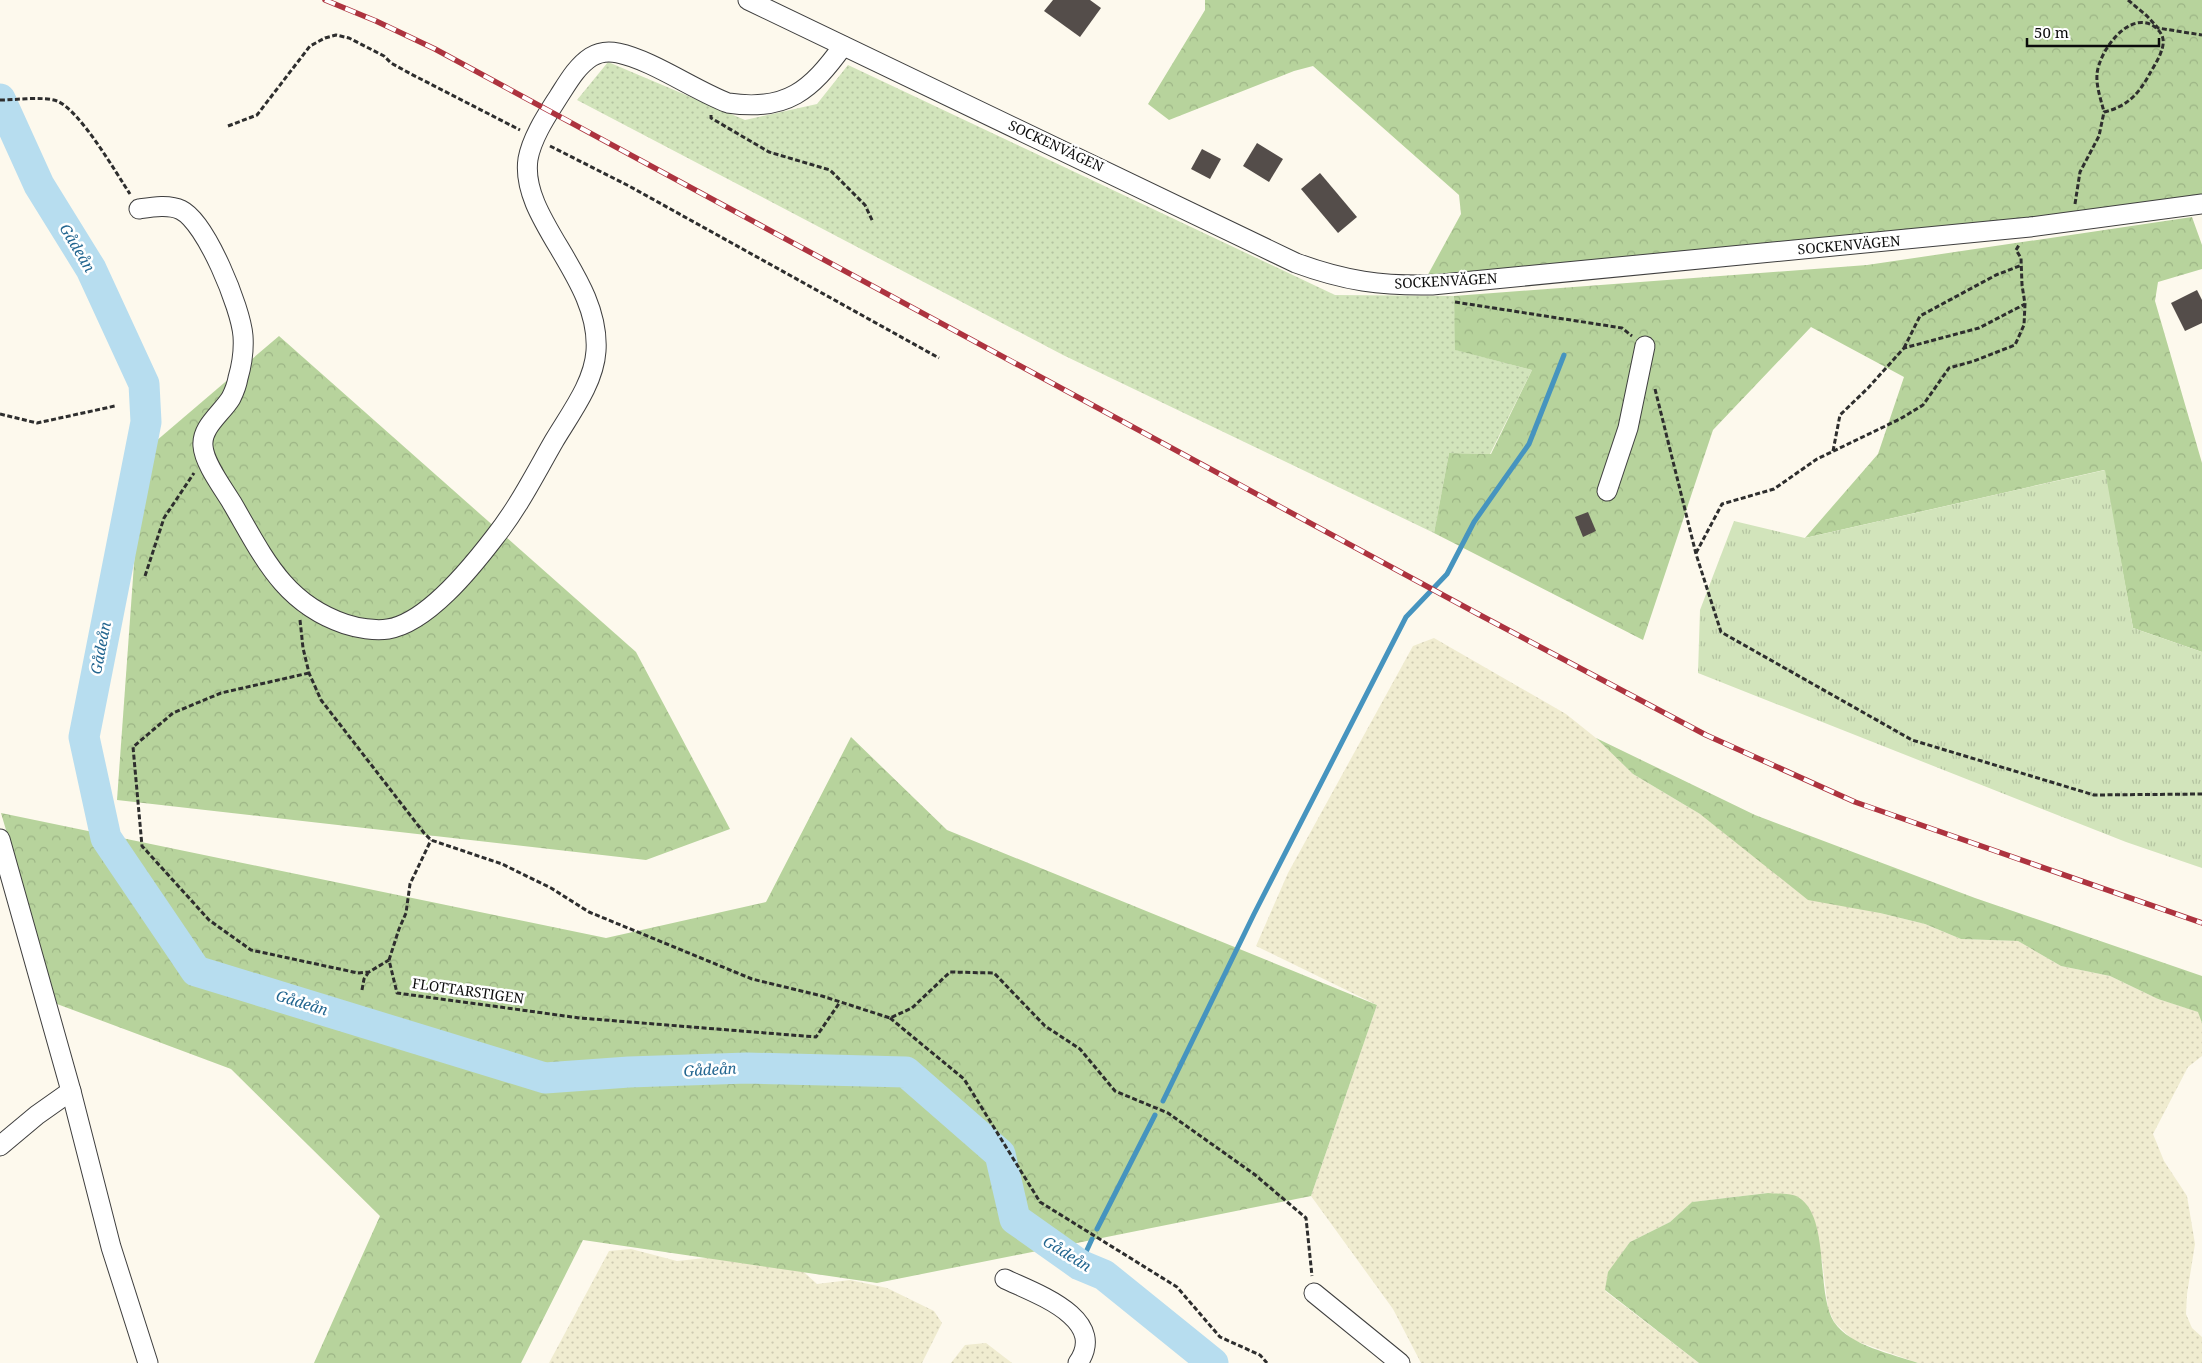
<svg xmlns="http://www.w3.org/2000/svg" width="2202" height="1363" viewBox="0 0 2202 1363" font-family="'Noto Serif',serif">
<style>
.farmland{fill:url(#farmland-dots)}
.grass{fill:url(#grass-dots)}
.forest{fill:url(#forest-crowns)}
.park{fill:url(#park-tufts)}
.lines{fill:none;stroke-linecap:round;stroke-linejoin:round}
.stream{stroke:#4694bf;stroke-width:5}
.river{stroke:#b7ddef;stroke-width:31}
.building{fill:#544d4a}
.minor-casing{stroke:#3f3f3f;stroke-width:21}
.path{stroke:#2e2e2e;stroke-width:3;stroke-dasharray:5 2.5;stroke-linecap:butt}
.minor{stroke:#fff;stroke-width:19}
.rail-casing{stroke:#ad333f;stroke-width:5.5}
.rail{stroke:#fff;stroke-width:4;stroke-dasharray:11;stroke-linecap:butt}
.labels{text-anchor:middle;stroke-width:5;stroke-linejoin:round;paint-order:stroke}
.street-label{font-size:14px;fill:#0c0c0c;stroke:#fff}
.water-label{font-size:15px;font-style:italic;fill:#236690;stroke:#fff}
</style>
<defs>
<pattern id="farmland-dots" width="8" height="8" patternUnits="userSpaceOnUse" patternTransform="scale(1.25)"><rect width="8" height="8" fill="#f0ecd0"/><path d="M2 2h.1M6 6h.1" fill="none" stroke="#cdc9b1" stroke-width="1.8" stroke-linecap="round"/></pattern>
<pattern id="grass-dots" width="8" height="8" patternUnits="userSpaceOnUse" patternTransform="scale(1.25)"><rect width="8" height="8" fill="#d2e4bb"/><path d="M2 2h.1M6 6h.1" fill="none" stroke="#b3c2a0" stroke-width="1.8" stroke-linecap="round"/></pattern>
<pattern id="forest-crowns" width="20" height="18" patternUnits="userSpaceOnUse" patternTransform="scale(1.25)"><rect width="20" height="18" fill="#b7d39c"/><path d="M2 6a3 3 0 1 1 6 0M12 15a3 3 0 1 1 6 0" fill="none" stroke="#9cb485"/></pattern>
<pattern id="park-tufts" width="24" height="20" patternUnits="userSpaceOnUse" patternTransform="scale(1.25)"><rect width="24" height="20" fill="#d2e4bb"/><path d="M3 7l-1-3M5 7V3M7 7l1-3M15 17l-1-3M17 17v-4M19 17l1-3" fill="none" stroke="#b3c2a0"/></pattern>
</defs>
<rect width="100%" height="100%" fill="#fdf9ed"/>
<g class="farmland">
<path d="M1434,638L1566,714L1596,738L1633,774L1700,814L1880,913L1925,924L1961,939L2018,941L2061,966L2110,976L2158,999L2199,1012L2202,1023V1056L2188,1067L2153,1134L2164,1161L2187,1196L2195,1244L2187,1294L2186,1314L2192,1328L2202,1337V1363H1918L1853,1340L1835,1323L1828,1309L1822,1259L1768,1193L1692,1202L1670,1222L1630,1242L1620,1256L1605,1291L1699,1363H1421L1393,1309L1311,1196L1377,1005L1256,946L1288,873L1413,646Z"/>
<path d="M631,1249L677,1261L753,1253L795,1264L817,1284L850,1280L887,1288L934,1311L942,1323L922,1363H549L609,1251Z"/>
<path d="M986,1343L1012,1363H951L965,1345Z"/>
</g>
<path class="grass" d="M608,62L745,120L817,104L848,65L1335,295L1454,296L1456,350L1532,370L1490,454L1449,453L1434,533L1063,355L577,100Z"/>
<g class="forest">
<path d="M1205,0H2202V198L2036,220L1450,273L1425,280L1461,214L1459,195L1313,66L1294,71L1169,120L1148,104L1205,10Z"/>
<path d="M2192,217L2202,245V269L2158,282L2155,301L2202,463V652L2133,628L2104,470L1805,538L1878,454L1904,377L1811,327L1713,430L1643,640L1434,533L1449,453L1491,454L1532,370L1455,350L1454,296L1867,265Z"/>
<path d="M279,336L636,652L730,829L646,860L117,800L142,453Z"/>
<path d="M851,737L947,830L1377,1005L1311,1196L877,1283L583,1240L521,1363H314L380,1216L231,1069L57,1004L1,813L606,938L766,902Z"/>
<path d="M1596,738L1755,815L1975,898L2202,976V1023L2198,1012L2158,999L2110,976L2061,966L2018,941L1961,939L1925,924L1880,913L1808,900L1700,814L1633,774Z"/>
<path d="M1768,1193C1776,1194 1791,1193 1798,1197C1831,1217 1815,1292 1834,1322C1850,1346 1893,1354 1918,1363H1699L1605,1290L1608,1272L1630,1242L1670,1222L1692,1202Z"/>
</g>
<path class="park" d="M2105,470L2133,628L2202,652V868L2126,842L1698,673L1700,610L1734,521L1805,538Z"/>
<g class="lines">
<g class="stream">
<path d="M1163,1101L1254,914L1406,617L1447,574L1474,522L1529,444L1564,355"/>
<path d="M1097,1229L1155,1115"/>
<path d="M1080,1265L1092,1239"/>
</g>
<path class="river" d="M0,99L39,185L91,269L144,384L146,422L84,737L106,838L196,971L545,1078L629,1072L747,1068L906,1072L1000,1154L1015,1219L1080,1265L1104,1275L1213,1363"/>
</g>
<g class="building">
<path d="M1053,0H1090L1101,8L1080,37L1044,11Z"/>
<path d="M1257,143L1283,159L1269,182L1243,166Z"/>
<path d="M1202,149L1221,159L1210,179L1191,169Z"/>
<path d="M1320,173L1357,217L1338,233L1301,189Z"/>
<path d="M2197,290L2202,300V323L2185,331L2171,303Z"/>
<path d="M1588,512L1596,531L1583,537L1575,517Z"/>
</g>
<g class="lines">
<defs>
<g id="minor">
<path d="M748,0L1296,263C1345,281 1381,286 1432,285L2030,227L2202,204"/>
<path d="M139,209C152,207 169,204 181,210C206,222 241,308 243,336C244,350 242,364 238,378C237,384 234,392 231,398C222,413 201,427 203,446C204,463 223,488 232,503C263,556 283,603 345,624C357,628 375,631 388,629C427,623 471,568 494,538C518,508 535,474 554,441C570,414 594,383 596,351C601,278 519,219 528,159C532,137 547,115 559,96C568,82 577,66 591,57C599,52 609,51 618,53C652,60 694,90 728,103C787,112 811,90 843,46"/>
<path d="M1607,491L1628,428L1645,346"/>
<path d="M0,839L71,1091L111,1247L148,1363"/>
<path d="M0,1146L37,1115L71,1091"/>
<path d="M1005,1279C1034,1293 1109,1318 1078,1363"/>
<path d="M1314,1293L1400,1363"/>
</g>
</defs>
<use href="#minor" class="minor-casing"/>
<g class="path">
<path d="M2128,0L2147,16L2158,28L2202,35"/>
<path d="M0,100C16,100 43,96 57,101C80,110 116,173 130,194"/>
<path d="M711,115V118L769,152L830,170L865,205L873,222"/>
<path d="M228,126L257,115L310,46L325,38L336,35L349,38L384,56L391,63L411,74L520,130"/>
<path d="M550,146L629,186L939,358"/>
<path d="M2075,204L2080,172L2099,136L2104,112C2126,107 2138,95 2149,75C2154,66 2165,50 2163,39C2162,33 2157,28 2152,25C2127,12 2099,52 2097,74C2096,86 2101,100 2104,112"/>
<path d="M1455,302L1622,328L1632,336"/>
<path d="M1904,348L1920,316L1996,275L2022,265"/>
<path d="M1655,389L1696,554L1721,632L1912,740L2094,795L2202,794"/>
<path d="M0,414L37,423L115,406"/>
<path d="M1833,451L1840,415L1868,388L1904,348L1979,328L2025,304"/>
<path d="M1696,553L1722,504L1774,489L1817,459L1900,419L1923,405L1949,368L1974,361L2015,345L2024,325L2025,304L2022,285L2021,258L2016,250L2019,245"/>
<path d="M145,576L164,518L194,473"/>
<path d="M300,620L303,648L309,673L321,700L424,833L431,840L502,864L551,888L589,912L752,979L822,996L890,1018L912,1008L950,972L994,973L1045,1026L1080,1049L1115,1091L1168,1113L1254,1174L1306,1218L1312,1276"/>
<path d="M309,673L221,693L173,713L133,747L142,846L209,920L251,950L358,973L369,972L389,960L397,993L580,1018L816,1037L840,1002"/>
<path d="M389,960L399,929L406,913L410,884L431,840"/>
<path d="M362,990L364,979L368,973"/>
<path d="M890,1018L964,1079L1040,1202L1177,1287L1220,1337L1260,1355L1267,1363"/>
</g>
<use href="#minor" class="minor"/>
<defs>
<path id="rail" d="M325,0L376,21L435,49L1478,614L1706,735L1855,802L2202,923"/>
</defs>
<use href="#rail" class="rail-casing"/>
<use href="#rail" class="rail"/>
</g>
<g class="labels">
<g class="street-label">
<text transform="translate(1056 146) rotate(25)" y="5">SOCKENVÄGEN</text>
<text transform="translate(1849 245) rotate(-5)" y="5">SOCKENVÄGEN</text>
<text transform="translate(1446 281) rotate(-3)" y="5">SOCKENVÄGEN</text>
<text transform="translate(468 991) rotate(8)" y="5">FLOTTARSTIGEN</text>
</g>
<g class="water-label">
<text transform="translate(77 248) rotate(59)" y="5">Gådeån</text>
<text transform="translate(101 648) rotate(-79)" y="5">Gådeån</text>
<text transform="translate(302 1003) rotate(17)" y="5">Gådeån</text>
<text transform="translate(710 1070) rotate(-3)" y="5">Gådeån</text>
<text transform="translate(1067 1254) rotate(32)" y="5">Gådeån</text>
</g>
</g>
<path d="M2027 38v8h132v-8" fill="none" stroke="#0c0c0c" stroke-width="2.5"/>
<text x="2034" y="38" font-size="15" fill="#0c0c0c" stroke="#ffffff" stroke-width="4" paint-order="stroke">50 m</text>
</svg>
